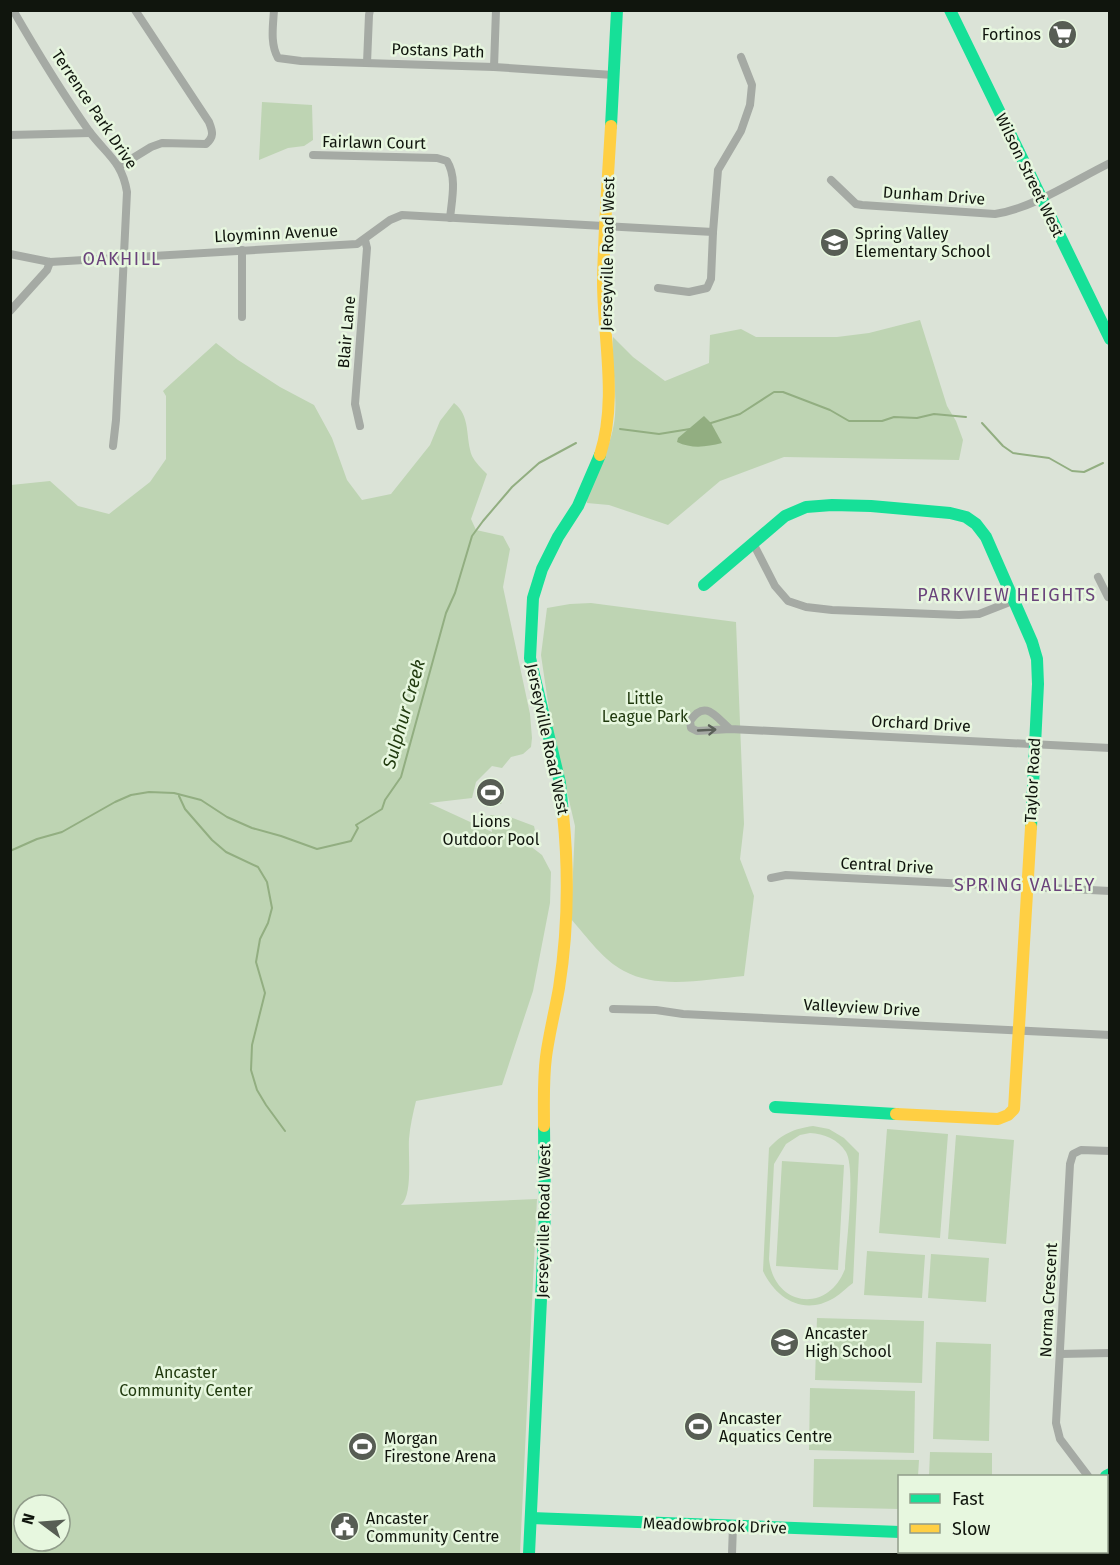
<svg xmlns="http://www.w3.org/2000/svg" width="1120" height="1565" viewBox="0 0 1120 1565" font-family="'Fira Sans',sans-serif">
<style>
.green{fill:#bed4b3;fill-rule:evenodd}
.water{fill:#92ae81}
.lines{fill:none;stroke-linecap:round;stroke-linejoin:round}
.stream{stroke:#92ae81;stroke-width:2}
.street{stroke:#a5aaa4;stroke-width:8}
.fast{stroke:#16e098;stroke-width:12}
.slow{stroke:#ffcf43;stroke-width:12}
.oneway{stroke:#5a6058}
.labels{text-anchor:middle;stroke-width:5;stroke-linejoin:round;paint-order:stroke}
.poi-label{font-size:16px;fill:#10150d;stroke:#e7f7df;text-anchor:start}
.street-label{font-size:16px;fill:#10150d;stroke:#e7f7df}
.park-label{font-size:16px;fill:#1e380c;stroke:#e7f7df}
.neighbourhood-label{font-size:18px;letter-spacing:1.5px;fill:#6a437b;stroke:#e7f7df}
.water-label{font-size:18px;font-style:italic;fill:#213b0f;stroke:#e7f7df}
</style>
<rect width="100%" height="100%" fill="#dbe3d7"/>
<g class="green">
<path d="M262,102L312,105L313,140L304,146L288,148L259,160Z"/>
<path d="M920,320L947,406L956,421L963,440L959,460L784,457L720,481L668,525L609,505L587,503L586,498C597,473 613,443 615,415C617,389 611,363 613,337L633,357L665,381L709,363L710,335L741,329L756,337H837L869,333Z"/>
<path d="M216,343L238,360L280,387L314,405L332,438L347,480L362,500L391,494L430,445L440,421L454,403C471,416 465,437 472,456C475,462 482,469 487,474L471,519L476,530L503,536L510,549L503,587L530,714L532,738L531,747L523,754L511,757L502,768L492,766L476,782L472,798L429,803L492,832L490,815L510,817L534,826L537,840L531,845L520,842L529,845L542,855L551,872L550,903L533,991L502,1085L416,1101C413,1113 410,1126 409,1139C408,1155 413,1195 401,1205L537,1199L520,1554H11V485L50,481L78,506L109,514L150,482L166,459V396L163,391ZM24,1505H60V1541H24Z"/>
<path d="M591,603L736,622L744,824L740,859L754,896L744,976C708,979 658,990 624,971C603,960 587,937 571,919L575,826L551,723L541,655L547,608L570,604Z"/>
<path d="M813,1126L829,1129L844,1138L859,1153L853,1283C847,1287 841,1294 834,1298C804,1316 776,1299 763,1271L769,1148C782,1134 793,1129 813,1126ZM810,1133C824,1134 838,1139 846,1152C856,1169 846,1246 845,1269C828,1314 774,1307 769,1259L774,1164L786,1144L800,1135Z"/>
<path d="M887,1129L948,1134L940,1238L879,1233Z"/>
<path d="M956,1135L1014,1140L1006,1244L948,1239Z"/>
<path d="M782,1161L844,1165L838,1270L776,1266Z"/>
<path d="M867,1251L925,1255L922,1298L864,1295Z"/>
<path d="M931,1254L989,1258L986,1302L928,1298Z"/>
<path d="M817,1318L924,1321L922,1383L815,1380Z"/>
<path d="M936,1342L991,1344L989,1441L933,1439Z"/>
<path d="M810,1388L915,1391L914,1453L809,1450Z"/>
<path d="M930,1452L992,1453V1476H929Z"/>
<path d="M814,1459L919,1460L918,1476H900L899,1509L813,1507Z"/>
</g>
<g class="water">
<path d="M704,416L711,423L722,443C706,447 692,449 677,442L678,438Z"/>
<path d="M480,783L505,789L501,804L476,797Z"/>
<path d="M687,1417L711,1419L709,1436L686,1435Z"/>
</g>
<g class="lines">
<g class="stream">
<path d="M711,423L740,414L774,392H783L830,410L849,421H882L894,417L917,418L934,414L966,417"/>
<path d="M982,423L1003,446L1013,453L1049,458L1072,471L1084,472L1103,463"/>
<path d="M620,429L659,434L690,429"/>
<path d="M179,796L185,809L212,840L226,852L258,867L267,882L272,908L268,923L260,939L256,962L265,993L252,1045L251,1070L257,1090L266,1105L285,1131"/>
<path d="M10,851L37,839L62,832L115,802L131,795L149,792L174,793L201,800L227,817L252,828L281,836L317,849L351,841L358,828L356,825L382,809L385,800L401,777L446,613L455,593L472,536L483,521L512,487L539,463L576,443"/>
</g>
<g class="street">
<path d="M13,10C36,50 63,94 89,131C106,154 122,161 127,192L116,420L113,446"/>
<path d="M274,10C273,26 270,44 278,58L301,61L494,67L613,75"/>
<path d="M367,63L369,15L370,10"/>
<path d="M494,67L496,10"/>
<path d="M10,135L90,133"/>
<path d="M313,155L437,158L447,161C457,177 452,199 450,218"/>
<path d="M120,166L151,147L162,143L206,144C214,137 213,132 209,122L135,10"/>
<path d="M831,180L856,204L862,205L995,214C1034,208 1075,180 1110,163"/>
<path d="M10,254L50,262L357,244L390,220L402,215L713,232"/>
<path d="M658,288L689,292L707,288L711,279L713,232L718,170L741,131L750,105L752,85L741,57"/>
<path d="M10,311L47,270L50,262"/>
<path d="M242,317V250"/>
<path d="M360,426L355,404L367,248L365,240"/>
<path d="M753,543L775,586L788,601L806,607L832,610L959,615L979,614L1015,600"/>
<path d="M1098,577L1108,597"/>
<path d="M730,729C715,716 705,699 690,721L691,728L697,731L730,729L1110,748"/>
<path d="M771,878L786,875L1110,891"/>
<path d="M613,1009L656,1010L683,1014L1110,1035"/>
<path d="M1060,1354L1110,1353"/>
<path d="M1088,1476L1060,1439L1056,1423L1070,1164L1073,1154L1081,1150L1110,1151"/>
<path d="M732,1554L733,1525"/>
<path d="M966,1554L967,1552"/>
</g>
<g class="fast">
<path d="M950,10L1110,339"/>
<path d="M611,126L617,10"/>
<path d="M704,585L785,516L806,507L832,505L871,506L950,513L966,517L976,524L986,537L1032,642L1037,659L1038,684L1031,827"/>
<path d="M563,814L560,783L530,658L533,598L542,569L558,537L578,506L600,455"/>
<path d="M775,1107L896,1114"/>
<path d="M1106,1476L1110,1474"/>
<path d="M531,1518L900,1532"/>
<path d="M529,1554L545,1214L544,1126"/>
</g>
<g class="slow">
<path d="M600,455C618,400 603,338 603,281C604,230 608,177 611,126"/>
<path d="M896,1114L998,1119L1008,1115L1014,1109L1031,827"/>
<path d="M544,1126C544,1102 543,1080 546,1057C549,1034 555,1011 559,988C568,931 569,872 563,814"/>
</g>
</g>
<defs><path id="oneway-shaft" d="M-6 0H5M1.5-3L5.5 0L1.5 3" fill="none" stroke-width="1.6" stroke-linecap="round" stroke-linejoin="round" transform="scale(1.5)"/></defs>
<use class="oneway" href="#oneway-shaft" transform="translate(707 730) rotate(-3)"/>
<defs>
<symbol id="supermarket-disc" viewBox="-11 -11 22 22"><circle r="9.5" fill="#575d54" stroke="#e7f7df"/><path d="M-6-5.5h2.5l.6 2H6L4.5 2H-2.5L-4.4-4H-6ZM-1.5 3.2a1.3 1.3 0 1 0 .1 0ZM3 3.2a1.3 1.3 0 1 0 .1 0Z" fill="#fff"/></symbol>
<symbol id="school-disc" viewBox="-11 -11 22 22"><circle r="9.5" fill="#575d54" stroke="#e7f7df"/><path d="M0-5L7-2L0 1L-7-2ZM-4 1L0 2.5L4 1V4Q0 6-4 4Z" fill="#fff"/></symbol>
<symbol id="stadium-disc" viewBox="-11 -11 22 22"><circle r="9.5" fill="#575d54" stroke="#e7f7df"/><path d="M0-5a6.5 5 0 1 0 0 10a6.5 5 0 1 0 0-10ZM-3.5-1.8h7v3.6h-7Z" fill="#fff"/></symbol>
<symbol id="civic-disc" viewBox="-11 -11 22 22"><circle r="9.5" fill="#575d54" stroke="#e7f7df"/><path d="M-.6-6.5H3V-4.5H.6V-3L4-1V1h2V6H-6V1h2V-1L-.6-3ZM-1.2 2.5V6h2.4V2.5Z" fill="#fff"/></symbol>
</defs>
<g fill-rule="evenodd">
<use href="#supermarket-disc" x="1046" y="18" width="33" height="33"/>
<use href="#school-disc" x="818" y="226" width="33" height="33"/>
<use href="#stadium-disc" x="474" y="776" width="33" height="33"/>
<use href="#school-disc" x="768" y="1326" width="33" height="33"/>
<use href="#stadium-disc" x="682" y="1410" width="33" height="33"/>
<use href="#stadium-disc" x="346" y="1430" width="33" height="33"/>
<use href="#civic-disc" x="328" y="1510" width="33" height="33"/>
</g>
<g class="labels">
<g class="poi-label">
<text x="1041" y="40" text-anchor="end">Fortinos</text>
<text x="855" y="239">Spring Valley<tspan x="855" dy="18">Elementary School</tspan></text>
<text x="491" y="827" text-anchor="middle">Lions<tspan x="491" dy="18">Outdoor Pool</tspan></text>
<text x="805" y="1339">Ancaster<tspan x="805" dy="18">High School</tspan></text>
<text x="719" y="1424">Ancaster<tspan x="719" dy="18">Aquatics Centre</tspan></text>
<text x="384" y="1444">Morgan<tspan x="384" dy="18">Firestone Arena</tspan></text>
<text x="366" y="1524">Ancaster<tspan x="366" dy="18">Community Centre</tspan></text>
</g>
<g class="street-label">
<text transform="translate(438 50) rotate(2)" y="6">Postans Path</text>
<text transform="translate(95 109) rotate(56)" y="6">Terrence Park Drive</text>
<text transform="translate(374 142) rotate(1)" y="6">Fairlawn Court</text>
<text transform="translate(1030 175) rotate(64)" y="6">Wilson Street West</text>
<text transform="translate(934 195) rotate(4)" y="6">Dunham Drive</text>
<text transform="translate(276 233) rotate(-3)" y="6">Lloyminn Avenue</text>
<text transform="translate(607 254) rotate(-89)" y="6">Jerseyville Road West</text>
<text transform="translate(346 332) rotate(-85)" y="6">Blair Lane</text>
<text transform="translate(921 723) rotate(3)" y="6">Orchard Drive</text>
<text transform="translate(548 739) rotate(78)" y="6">Jerseyville Road West</text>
<text transform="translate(1032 780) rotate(-87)" y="6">Taylor Road</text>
<text transform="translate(887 865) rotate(3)" y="6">Central Drive</text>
<text transform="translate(862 1007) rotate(3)" y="6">Valleyview Drive</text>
<text transform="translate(543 1221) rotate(-89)" y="6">Jerseyville Road West</text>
<text transform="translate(1048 1300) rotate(-87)" y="6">Norma Crescent</text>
<text transform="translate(715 1525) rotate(2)" y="6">Meadowbrook Drive</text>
</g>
<g class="park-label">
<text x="645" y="704">Little<tspan x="645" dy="18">League Park</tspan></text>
<text x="186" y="1378">Ancaster<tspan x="186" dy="18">Community Center</tspan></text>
</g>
<g class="neighbourhood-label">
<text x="122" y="265">OAKHILL</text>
<text x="1007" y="601">PARKVIEW HEIGHTS</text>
<text x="1025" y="891">SPRING VALLEY</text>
</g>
<g class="water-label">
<text transform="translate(404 714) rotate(-74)" y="6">Sulphur Creek</text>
</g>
</g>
<rect width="1120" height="1565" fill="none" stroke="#10150d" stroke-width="24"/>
<rect x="898" y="1475" width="210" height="78" fill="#e7f7df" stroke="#919d8b" stroke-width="1.5"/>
<rect x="910" y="1494" width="30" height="9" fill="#16e098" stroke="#919d8b" stroke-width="1.5"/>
<text x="952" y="1505" font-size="18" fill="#10150d">Fast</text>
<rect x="910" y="1524" width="30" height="9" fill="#ffcf43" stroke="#919d8b" stroke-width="1.5"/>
<text x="952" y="1535" font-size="18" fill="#10150d">Slow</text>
<g transform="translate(42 1523) rotate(286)"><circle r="28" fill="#e7f7df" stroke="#919d8b" stroke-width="1.5"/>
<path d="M0-4.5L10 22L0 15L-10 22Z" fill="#575d54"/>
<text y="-9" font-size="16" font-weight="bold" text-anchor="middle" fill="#10150d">N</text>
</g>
</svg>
